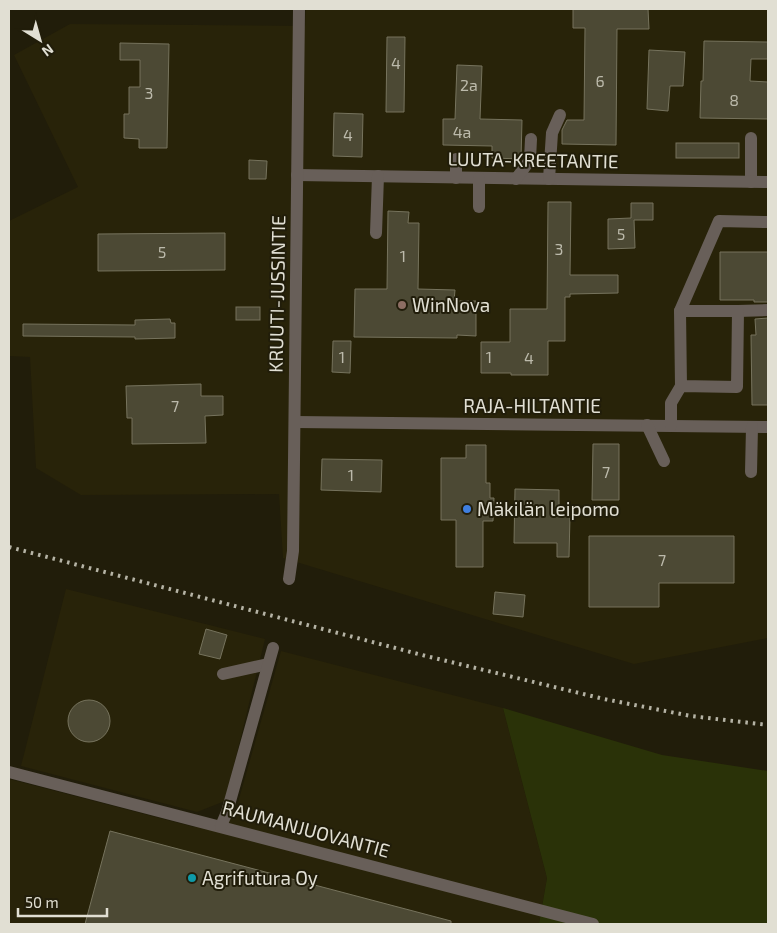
<svg xmlns="http://www.w3.org/2000/svg" width="777" height="933" viewBox="0 0 777 933" font-family="'Exo 2',sans-serif">
<style>
.built{fill:#282309}
.green{fill:#2a3208}
.building{fill:#4c4934;stroke:#76735d}
.lines{fill:none;stroke-linecap:round;stroke-linejoin:round}
.minor{stroke:#685f59;stroke-width:12}
.rail{stroke:#b5b3a5;stroke-width:4;stroke-dasharray:2.5 5;stroke-linecap:butt}
.education-dot{fill:#8d6e63;stroke:#211d0a;stroke-width:2}
.shop-dot{fill:#3f7fe0;stroke:#211d0a;stroke-width:2}
.culture-dot{fill:#0f9aa8;stroke:#211d0a;stroke-width:2}
.labels{text-anchor:middle;stroke-width:4;stroke-linejoin:round;paint-order:stroke}
.number-label{font-size:16px;fill:#bcbaab}
.street-label{font-size:19px;fill:#e1dfd3;stroke:#211d0a}
.poi-label{font-size:19px;fill:#e1dfd3;stroke:#211d0a;text-anchor:start}
</style>
<rect width="100%" height="100%" fill="#211d0a"/>
<g class="built">
<path d="M306,9H768V638L634,664L283,558L279,494L81,495L36,468L30,357L9,356V221L78,187L14,55L70,24L305,26Z"/>
<path d="M66,589L265,639L225,801L197,812L21,766Z"/>
<path d="M281,651L503,708L547,878L539,924H9V779L194,827L235,813Z"/>
</g>
<path class="green" d="M503,708L662,755L768,771V924H539L547,878Z"/>
<g class="building">
<path d="M573,9H648L649,29H617L616,145L562,144V130L567,120H584L585,28H573Z"/>
<path d="M387,37H405L404,112H386Z"/>
<path d="M704,41L768,42V59H751L750,81L768,82V119L700,118L701,81H703Z"/>
<path d="M120,43L169,44L167,148H139V139L124,138V114H129V87H140V60H120Z"/>
<path d="M649,50L685,52L683,86H670L668,111L647,109Z"/>
<path d="M457,65L482,66L480,119L522,120L521,159L492,158V146L443,145V119H455Z"/>
<path d="M334,113L363,114L362,157L333,156Z"/>
<rect x="676" y="143" width="63" height="15"/>
<path d="M249,160L267,161L266,179H249Z"/>
<path d="M548,202H571L570,275H618V293L570,294V297H565V341H548V375H511V373H481V342H510V309H547Z"/>
<path d="M631,203H653V220H634L635,248L608,249V219L631,218Z"/>
<path d="M388,211L409,212L408,223H419L418,289L455,290L454,301H476V336L457,335V338L354,337L355,289H387Z"/>
<path d="M225,233V270L98,271V234Z"/>
<path d="M720,252H768V302H754V300H720Z"/>
<rect x="236" y="307" width="24" height="13"/>
<path d="M768,318V405H752L751,335H756L755,319Z"/>
<path d="M170,319L171,323H175V338L135,339V337L23,336V324L135,325V320Z"/>
<path d="M333,341H351L350,373L332,372Z"/>
<path d="M201,384V396H223V415L205,416L206,443L132,444V418H127L126,386Z"/>
<path d="M593,444H619V500H592Z"/>
<path d="M466,445H486V483H490V498H494L493,521H483V567H456V520H441V458H466Z"/>
<path d="M322,459L382,460L381,492L321,490Z"/>
<path d="M515,489L559,490V516H570L569,557H557V543H514Z"/>
<path d="M589,536H734V583H659V607H589Z"/>
<path d="M495,592L525,595L523,617L493,614Z"/>
<path d="M206,629L227,635L220,659L199,654Z"/>
<circle cx="89" cy="721" r="21"/>
<path d="M110,831L451,921V924H85Z"/>
</g>
<g class="lines">
<g class="minor">
<path d="M751,138V182"/>
<path d="M297,175L768,182"/>
<path d="M456,178V159"/>
<path d="M479,178V207"/>
<path d="M516,179L530,160L531,139"/>
<path d="M549,179L552,133L560,115"/>
<path d="M376,233L378,176"/>
<path d="M680,311L719,221L768,222"/>
<path d="M738,311L768,310"/>
<path d="M295,422L768,427"/>
<path d="M647,425L664,461"/>
<path d="M671,426V403L681,386L737,387L738,311H680L681,386"/>
<path d="M751,472L752,427"/>
<path d="M289,579L293,551L299,9"/>
<path d="M223,674L268,664"/>
<path d="M9,772L593,924"/>
<path d="M221,826L227,812L273,648"/>
</g>
<path class="rail" d="M9,547L426,656L604,699L691,716L768,725"/>
</g>
<circle class="education-dot" cx="402" cy="305" r="5"/>
<circle class="shop-dot" cx="467" cy="509" r="5"/>
<circle class="culture-dot" cx="192" cy="878" r="5"/>
<g class="labels">
<g class="number-label">
<text x="396" y="69">4</text>
<text x="600" y="87">6</text>
<text x="469" y="91">2a</text>
<text x="149" y="99">3</text>
<text x="734" y="106">8</text>
<text x="462" y="138">4a</text>
<text x="348" y="141">4</text>
<text x="621" y="240">5</text>
<text x="559" y="255">3</text>
<text x="162" y="258">5</text>
<text x="403" y="262">1</text>
<text x="342" y="363">1</text>
<text x="489" y="363">1</text>
<text x="529" y="364">4</text>
<text x="175" y="412">7</text>
<text x="606" y="478">7</text>
<text x="351" y="481">1</text>
<text x="662" y="566">7</text>
</g>
<g class="street-label">
<text transform="translate(533 160) rotate(1)" y="7">LUUTA-KREETANTIE</text>
<text transform="translate(277 294) rotate(-89)" y="7">KRUUTI-JUSSINTIE</text>
<text x="532" y="413">RAJA-HILTANTIE</text>
<text transform="translate(306 829) rotate(15)" y="7">RAUMANJUOVANTIE</text>
</g>
<g class="poi-label">
<text x="412" y="312">WinNova</text>
<text x="477" y="516">Mäkilän leipomo</text>
<text x="202" y="885">Agrifutura Oy</text>
</g>
</g>
<rect width="777" height="933" fill="none" stroke="#e1dfd3" stroke-width="20"/>
<g transform="translate(40 40) rotate(143)" stroke="#211d0a" stroke-width="4" paint-order="stroke">
<path d="M0-4L9 19L0 12L-9 19Z" fill="#e1dfd3"/>
<text y="-8" font-size="14" font-weight="bold" text-anchor="middle" fill="#e1dfd3">N</text>
</g>
<path d="M18 908v8h89v-8" fill="none" stroke="#e1dfd3" stroke-width="2.5"/>
<text x="25" y="908" font-size="15" fill="#e1dfd3" stroke="#211d0a" stroke-width="4" paint-order="stroke">50 m</text>
</svg>
